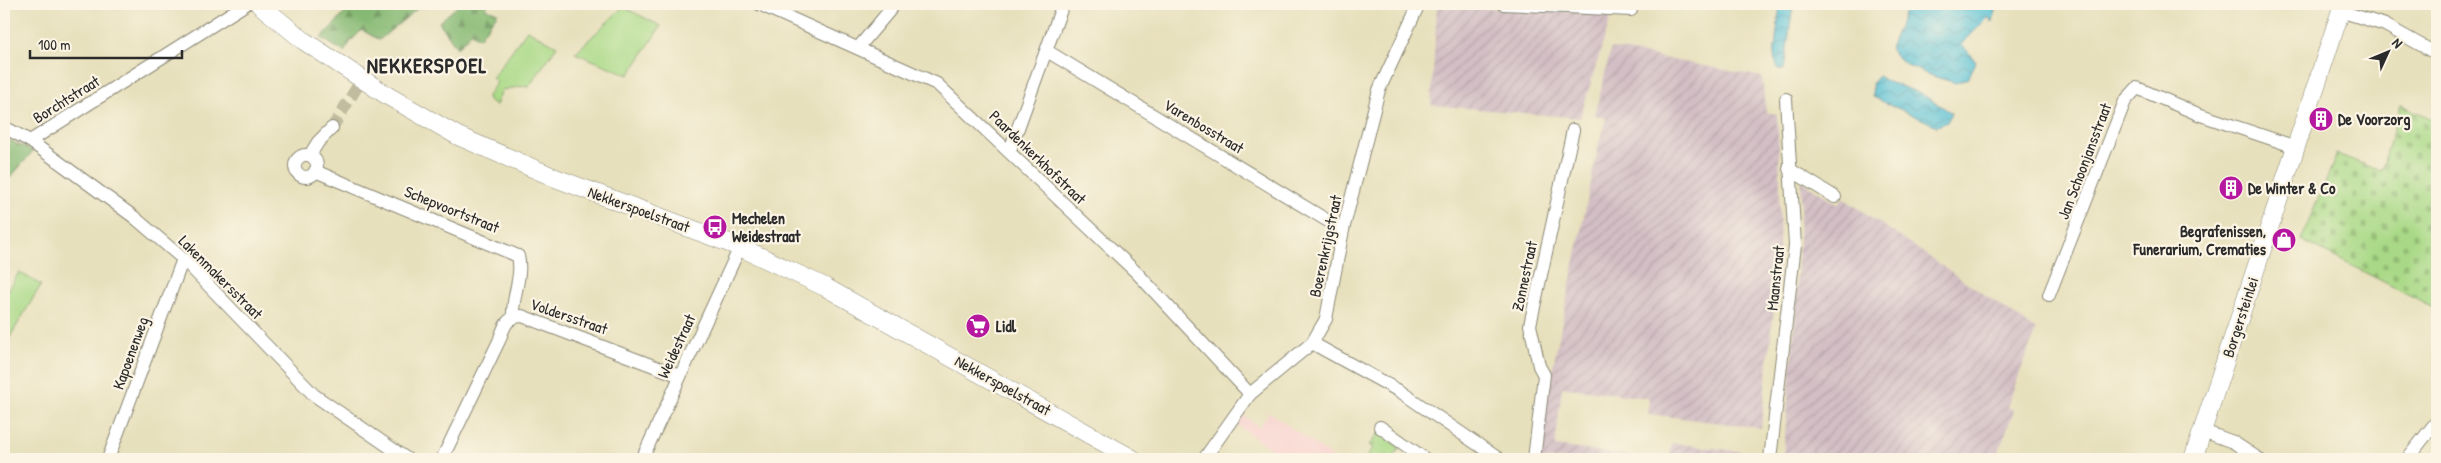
<svg xmlns="http://www.w3.org/2000/svg" width="2441" height="463" viewBox="0 0 2441 463" font-family="'Patrick Hand',sans-serif">
<style>
.built{fill:#f7d0ce}
.industrial{fill:url(#industrial-furrows)}
.grass{fill:url(#grass-tufts);stroke:#6a8258}
.forest{fill:url(#forest-firs);stroke:#58724f}
.cemetery{fill:url(#cemetery-stones);stroke:#6a8258}
.green{fill:#a9d986;stroke:#6a8258}
.water{fill:url(#water-waves);stroke:#427680}
.lines{fill:none;stroke-linecap:round;stroke-linejoin:round}
.street-tunnel{stroke:#c1bc9f;stroke-width:12;stroke-dasharray:12 6;stroke-linecap:butt}
.street-casing{stroke:#898674;stroke-width:14}
.secondary-casing{stroke:#898674;stroke-width:19}
.street{stroke:#fff;stroke-width:12}
.secondary{stroke:#fff;stroke-width:18}
.labels{text-anchor:middle;stroke-width:4.5;stroke-linejoin:round;paint-order:stroke}
.street-label{font-size:16px;fill:#2b2b2b;stroke:#fcf5e5}
.poi-label{font-size:16px;font-weight:bold;fill:#2b2b2b;stroke:#fcf5e5;text-anchor:start}
.district-label{font-size:21px;font-weight:bold;letter-spacing:1px;fill:#2b2b2b;stroke:#fcf5e5}
</style>
<defs>
<pattern id="industrial-furrows" width="10" height="10" patternUnits="userSpaceOnUse" patternTransform="scale(1.25)"><rect width="10" height="10" fill="#d2bec4"/><path d="M-1 1l2-2M0 10L10 0M9 11l2-2" fill="none" stroke="#b4a3a9"/></pattern>
<pattern id="grass-tufts" width="24" height="20" patternUnits="userSpaceOnUse" patternTransform="scale(1.25)"><rect width="24" height="20" fill="#a9d986"/><path d="M3 7l-1-3M5 7V3M7 7l1-3M15 17l-1-3M17 17v-4M19 17l1-3" fill="none" stroke="#92ba74"/></pattern>
<pattern id="forest-firs" width="22" height="20" patternUnits="userSpaceOnUse" patternTransform="scale(1.25)"><rect width="22" height="20" fill="#86b973"/><path d="M5 1l3.5 6h-7zM16 11l3.5 6h-7z" fill="#6e975f"/></pattern>
<pattern id="cemetery-stones" width="16" height="16" patternUnits="userSpaceOnUse" patternTransform="scale(1.25)"><rect width="16" height="16" fill="#a9d986"/><path d="M2 7V4a2 2 0 0 1 4 0v3zM10 15v-3a2 2 0 0 1 4 0v3z" fill="#92ba74"/></pattern>
<pattern id="water-waves" width="16" height="10" patternUnits="userSpaceOnUse" patternTransform="scale(1.25)"><rect width="16" height="10" fill="#59c1d6"/><path d="M0 5q4-4 8 0t8 0" fill="none" stroke="#4a9dae"/></pattern>
</defs>
<rect width="100%" height="100%" fill="#fcf5e5"/>
<filter id="ink" filterUnits="userSpaceOnUse"><feTurbulence type="fractalNoise" baseFrequency=".02" numOctaves="2"/><feDisplacementMap in="SourceGraphic" scale="10" xChannelSelector="R" yChannelSelector="G"/><feConvolveMatrix kernelMatrix="1 2 1 2 8 2 1 2 1" color-interpolation-filters="sRGB"/></filter>
<filter id="wash" filterUnits="userSpaceOnUse"><feTurbulence type="fractalNoise" baseFrequency=".0096" numOctaves="4" result="noise"/><feDisplacementMap in="SourceGraphic" scale="20" xChannelSelector="R" yChannelSelector="G"/><feGaussianBlur stdDeviation="1.12" result="paint"/><feColorMatrix in="noise" values="0 0 0 0 0 0 0 0 0 0 0 0 0 0 0 0 0 1.4 0 .05"/><feComposite in="paint" operator="in"/></filter>
<g filter="url(#wash)">
<rect width="100%" height="100%" fill="#e7e0bc"/>
<path class="built" d="M1269,412L1317,446L1335,459H1280L1279,455L1237,425L1244,416L1259,427Z"/>
<g class="industrial">
<path d="M1437,7L1612,13L1580,118L1431,105Z"/>
<path d="M1611,48L1762,77L1766,112L1777,114L1780,175L1779,261L1761,428L1648,414L1649,398L1562,387L1555,446L1654,459H1539L1549,386L1599,143L1606,118L1595,115Z"/>
<path d="M1802,181L1838,204L1843,198L2036,330L2007,407L2014,410L1996,459H1783L1795,318Z"/>
<path d="M1672,443L1759,454V459H1669Z"/>
</g>
<path class="grass" d="M1379,433L1400,448L1392,459H1365L1373,448L1369,445Z"/>
<g class="forest">
<path d="M348,4H423L379,40L362,30L351,41L344,52L321,38L345,13L342,9Z"/>
<path d="M460,4H489L485,8L498,13L479,38L471,33L457,48L439,22Z"/>
<path d="M4,138L33,151L4,185Z"/>
</g>
<path class="cemetery" d="M2401,105L2437,121V309L2301,240L2337,154L2381,171Z"/>
<g class="green">
<path d="M623,7L661,26L629,75L575,53Z"/>
<path d="M527,30L557,46L528,88L524,86L502,90L496,105L488,100L487,96L497,82L492,78Z"/>
<path d="M19,272L41,285L4,347V298Z"/>
</g>
<g class="water">
<path d="M1780,4H1793L1784,70L1778,69L1774,57Z"/>
<path d="M1908,4H1996L1993,23L1988,17L1962,44L1976,62L1968,78L1956,83C1936,77 1900,68 1890,48Z"/>
<path d="M1878,76L1888,82L1920,93L1952,113L1947,122L1937,126L1873,97L1872,83Z"/>
</g>
</g>
<g filter="url(#ink)">
<g class="lines">
<path class="street-tunnel" d="M332,128L357,87"/>
<defs>
<g id="street">
<path d="M759,4L937,84L1137,273L1250,394"/>
<path d="M1503,4L1631,10V4"/>
<path d="M2340,11L2385,25L2437,54"/>
<path d="M858,48L895,4"/>
<path d="M1047,51L1343,230"/>
<path d="M4,127L30,141L134,217L183,259L314,395L407,459"/>
<path d="M30,141L246,4"/>
<path d="M1010,150L1063,4"/>
<path d="M310,155L318,142L332,128"/>
<circle cx="306" cy="166" r="11"/>
<path d="M1789,169L1835,197"/>
<path d="M315,171L518,256C523,276 512,296 513,316"/>
<path d="M2049,295L2125,101L2137,88L2198,114L2296,147"/>
<path d="M1312,343L1401,392L1499,459"/>
<path d="M1380,427L1425,459"/>
<path d="M2203,431L2233,442L2259,459"/>
<path d="M108,459L183,259"/>
<path d="M442,459L499,341C504,327 506,317 522,316L680,376"/>
<path d="M642,459L740,247"/>
<path d="M1204,459L1250,394L1312,343L1326,319L1343,230L1379,90L1419,4"/>
<path d="M1534,459L1544,375L1539,366L1530,325L1573,130"/>
<path d="M1770,459L1795,245L1786,99"/>
<path d="M2407,459L2437,421"/>
</g>
<g id="secondary">
<path d="M259,4L304,41L388,96L458,136L558,179L740,247L825,287L1133,459"/>
<path d="M2193,459L2343,4"/>
</g>
</defs>
<use href="#street" class="street-casing"/>
<use href="#secondary" class="secondary-casing"/>
<use href="#street" class="street"/>
<use href="#secondary" class="secondary"/>
</g>
</g>
<defs>
<symbol id="building-disc" viewBox="-11 -11 22 22"><circle r="9.5" fill="#b5179e" stroke="#fcf5e5"/><path d="M-4-6H4V6H1V3H-1V6H-4ZM-2.5-4.3h1.7v1.8h-1.7ZM.8-4.3h1.7v1.8H.8ZM-2.5-1h1.7V.8h-1.7ZM.8-1h1.7V.8H.8Z" fill="#fff"/></symbol>
<symbol id="bus-disc" viewBox="-11 -11 22 22"><circle r="9.5" fill="#b5179e" stroke="#fcf5e5"/><path d="M-5-6H5V4H4V6H2V4H-2V6H-4V4H-5ZM-3.5-4V0h7V-4ZM-3.5 1.2v1.5H-2V1.2ZM2 1.2v1.5H3.5V1.2Z" fill="#fff"/></symbol>
<symbol id="shop-disc" viewBox="-11 -11 22 22"><circle r="9.5" fill="#b5179e" stroke="#fcf5e5"/><path d="M-5-2.5h2.3a2.7 3.5 0 0 1 5.4 0H5L5.5 6h-11ZM-1.5-2.5h3a1.5 2.3 0 0 0-3 0Z" fill="#fff"/></symbol>
<symbol id="supermarket-disc" viewBox="-11 -11 22 22"><circle r="9.5" fill="#b5179e" stroke="#fcf5e5"/><path d="M-6-5.5h2.5l.6 2H6L4.5 2H-2.5L-4.4-4H-6ZM-1.5 3.2a1.3 1.3 0 1 0 .1 0ZM3 3.2a1.3 1.3 0 1 0 .1 0Z" fill="#fff"/></symbol>
</defs>
<g fill-rule="evenodd">
<use href="#building-disc" x="2307" y="105" width="28" height="28"/>
<use href="#building-disc" x="2217" y="174" width="28" height="28"/>
<use href="#bus-disc" x="701" y="213" width="28" height="28"/>
<use href="#shop-disc" x="2270" y="226" width="28" height="28"/>
<use href="#supermarket-disc" x="964" y="312" width="28" height="28"/>
</g>
<g class="labels">
<g class="street-label">
<text transform="translate(66 99) rotate(-32)" y="6">Borchtstraat</text>
<text transform="translate(1204 126) rotate(31)" y="6">Varenbosstraat</text>
<text transform="translate(1038 157) rotate(44)" y="6">Paardenkerkhofstraat</text>
<text transform="translate(2084 161) rotate(-69)" y="6">Jan Schoonjansstraat</text>
<text transform="translate(452 209) rotate(22)" y="6">Schepvoortstraat</text>
<text transform="translate(639 209) rotate(20)" y="6">Nekkerspoelstraat</text>
<text transform="translate(1325 246) rotate(-78)" y="6">Boerenkrijgstraat</text>
<text transform="translate(1524 276) rotate(-78)" y="6">Zonnestraat</text>
<text transform="translate(221 277) rotate(45)" y="6">Lakenmakersstraat</text>
<text transform="translate(1775 278) rotate(-84)" y="6">Maanstraat</text>
<text transform="translate(569 316) rotate(19)" y="6">Voldersstraat</text>
<text transform="translate(2240 317) rotate(-72)" y="6">Borgersteinlei</text>
<text transform="translate(676 346) rotate(-65)" y="6">Weidestraat</text>
<text transform="translate(130 353) rotate(-70)" y="6">Kapoenenweg</text>
<text transform="translate(1003 385) rotate(29)" y="6">Nekkerspoelstraat</text>
</g>
<g class="poi-label">
<text x="2338" y="125">De Voorzorg</text>
<text x="2248" y="194">De Winter &amp; Co</text>
<text x="732" y="224">Mechelen<tspan x="732" dy="18">Weidestraat</tspan></text>
<text x="2266" y="237" text-anchor="end">Begrafenissen,<tspan x="2266" dy="18">Funerarium, Crematies</tspan></text>
<text x="996" y="332">Lidl</text>
</g>
<g class="district-label">
<text x="427" y="73">NEKKERSPOEL</text>
</g>
</g>
<rect width="2441" height="463" fill="none" stroke="#fcf5e5" stroke-width="20"/>
<g transform="translate(2388 52) rotate(46)" stroke="#fcf5e5" stroke-width="4" paint-order="stroke">
<path d="M0-4L9 19L0 12L-9 19Z" fill="#2b2b2b"/>
<text y="-8" font-size="14" font-weight="bold" text-anchor="middle" fill="#2b2b2b">N</text>
</g>
<path d="M30 50v8h152v-8" fill="none" stroke="#2b2b2b" stroke-width="2.5"/>
<text x="38" y="50" font-size="15" fill="#2b2b2b" stroke="#fcf5e5" stroke-width="4" paint-order="stroke">100 m</text>
</svg>
